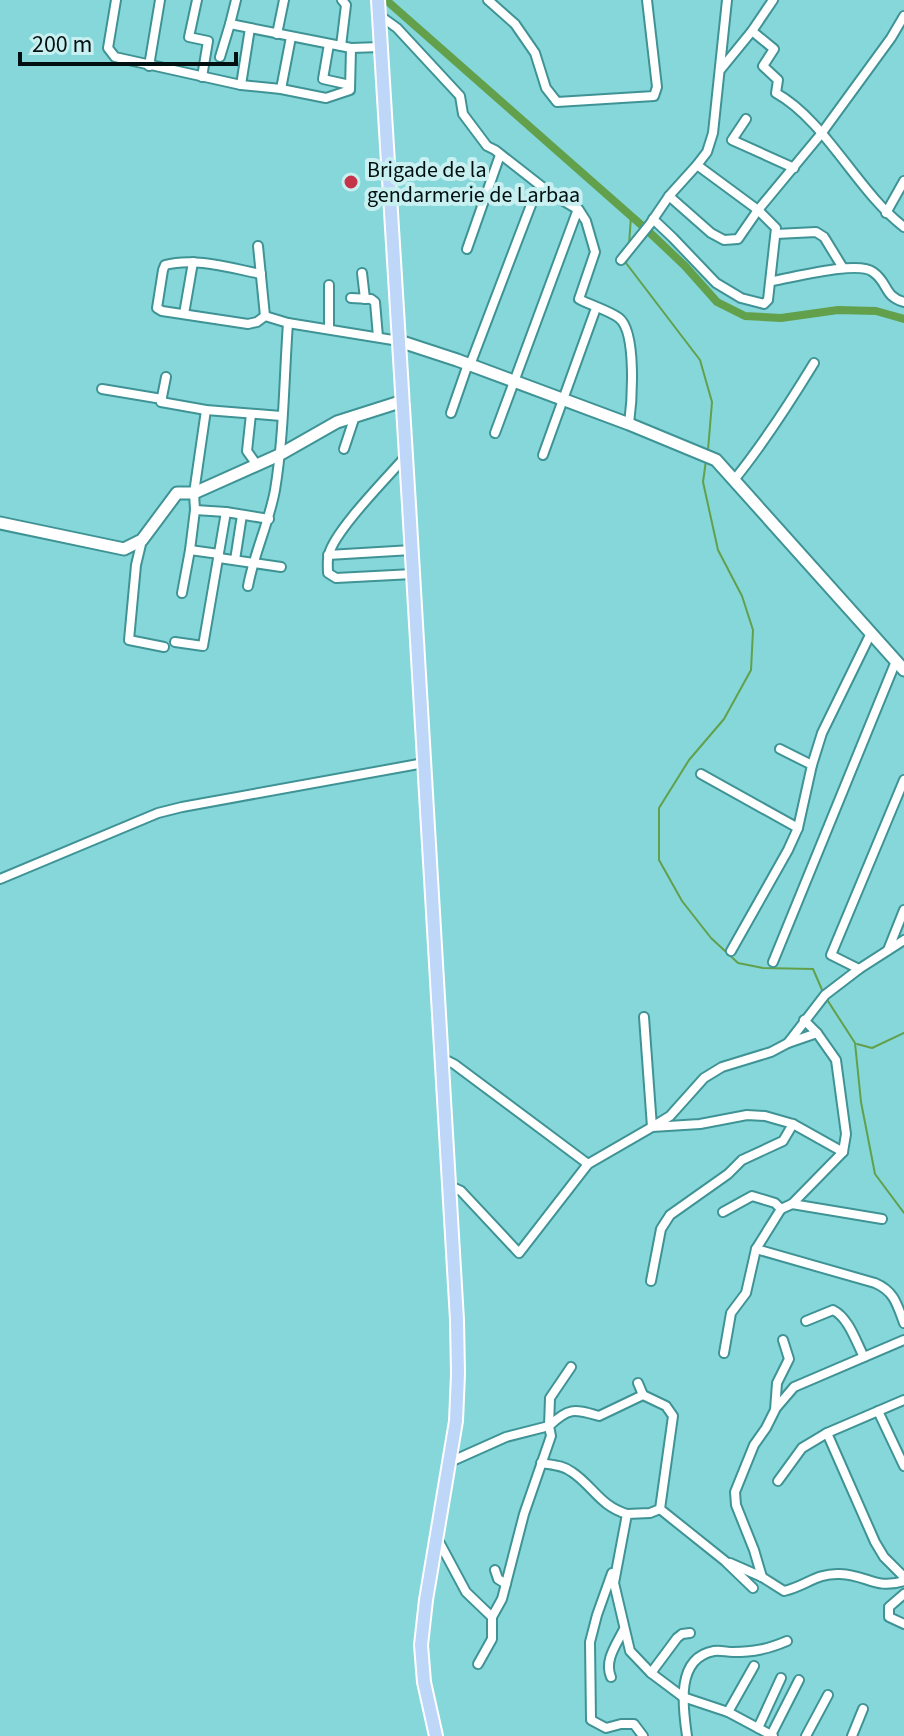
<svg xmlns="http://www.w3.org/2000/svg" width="904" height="1736" viewBox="0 0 904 1736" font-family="'Source Sans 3',sans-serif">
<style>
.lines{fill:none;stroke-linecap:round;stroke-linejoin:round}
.stream{stroke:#62a04b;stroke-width:2}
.canal{stroke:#62a04b;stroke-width:8}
.street-casing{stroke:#3f9395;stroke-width:12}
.secondary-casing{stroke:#3f9395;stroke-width:15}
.primary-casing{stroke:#fff;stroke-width:16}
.street{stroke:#fff;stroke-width:8}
.secondary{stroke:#fff;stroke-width:11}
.primary{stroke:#bed6f8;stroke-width:12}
.poi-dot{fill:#c53549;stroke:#c9f0f1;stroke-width:3}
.labels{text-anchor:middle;stroke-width:8;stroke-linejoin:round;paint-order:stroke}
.poi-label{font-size:22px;fill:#001011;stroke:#c9f0f1;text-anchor:start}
</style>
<rect width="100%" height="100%" fill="#85d7da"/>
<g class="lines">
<g class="stream">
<path d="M629,245L631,216"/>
<path d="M627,259L626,263L700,360L712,402L708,450"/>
<path d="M706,460L703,482L718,550L742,596L753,630L751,670L724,719L689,760L659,808V860L682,901L711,938L738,963L763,968L813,969L823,992"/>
<path d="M826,998L855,1043L861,1102L875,1174L904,1213"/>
<path d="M857,1044L872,1048L904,1033"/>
</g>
<path class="canal" d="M386,0L647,230L685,266L717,302L745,316L781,318L838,310L876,311L904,319"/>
<defs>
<g id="street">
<path d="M116,0L108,48L115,57L241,85L281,89L326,98L350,90L351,48"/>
<path d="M197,0L189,37L208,41L202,77"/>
<path d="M488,0L515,24L535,53L546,88L557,102L654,96L657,87L647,0"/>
<path d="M379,15L397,28L460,96L463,114L487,146L495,150L550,193L579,210L586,221L595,252L579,299C590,305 610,311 619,318C637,332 632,402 629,424"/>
<path d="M230,24L351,48L381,47"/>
<path d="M752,31L774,49L763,66L778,80L776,93C826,121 857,191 904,227"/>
<path d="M277,34L284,0"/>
<path d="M329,44L323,79L350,85"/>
<path d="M341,46L346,5L342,0"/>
<path d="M220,57L230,24L236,0"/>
<path d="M149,66L160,0"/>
<path d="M721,69L752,31L773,0"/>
<path d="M241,85L250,28"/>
<path d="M281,89L291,37"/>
<path d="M746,119L732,140L794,168"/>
<path d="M669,196L711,233L724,240L738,239L758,210L821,134L891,38L904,16"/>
<path d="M886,213L904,181"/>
<path d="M653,219L673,238L716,283L741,298L764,304L768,300L776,228L758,210L697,165"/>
<path d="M776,234L816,232L824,237L843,268"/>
<path d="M258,246L265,316"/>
<path d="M467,249L500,155"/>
<path d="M621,260L650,224L669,196L697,165L707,152L713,133L727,0"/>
<path d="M362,273L365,299"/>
<path d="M261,274C230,268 195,257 165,265L163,270L157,308L162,311L248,324L257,322L265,316L288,323"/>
<path d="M772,281C792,278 858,260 873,272C889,283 883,296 904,302"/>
<path d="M351,298L371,299L375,302L378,337"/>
<path d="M184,314L193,262"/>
<path d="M329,329V285"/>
<path d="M470,365L531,205"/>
<path d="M166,377L161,402L206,410L281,416"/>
<path d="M102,389L162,399"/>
<path d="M451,413L468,364"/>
<path d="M251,414L247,451L257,465"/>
<path d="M495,433L578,209"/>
<path d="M344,449L355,416"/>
<path d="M543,455L596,308"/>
<path d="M406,456C388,477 335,530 329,554C327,560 328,567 328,573L336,578L413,574"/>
<path d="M734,480C764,443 789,404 814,363"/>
<path d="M195,510L226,512L269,519"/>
<path d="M142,540L136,565L129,640L164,647"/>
<path d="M190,550L219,554"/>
<path d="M328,555L412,550"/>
<path d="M219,558L281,567"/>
<path d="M235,560L242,515"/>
<path d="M248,586C254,553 269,523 275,490C284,436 284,378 288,323L399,341"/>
<path d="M182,593L190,550L195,510L194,493L206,410"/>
<path d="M175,642L203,646L226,512"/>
<path d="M780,749L812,765"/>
<path d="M701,774L798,828"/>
<path d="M0,879L158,813L182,807L424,763"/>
<path d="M888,950L904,910"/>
<path d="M731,951L788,850L798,828L812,765L822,733L871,633"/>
<path d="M773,962L896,661"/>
<path d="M859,969L831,955L904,780"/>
<path d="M644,1017L652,1127L670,1116L704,1078L722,1067L771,1052L788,1043L825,995L859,969L904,940"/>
<path d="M788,1043L817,1033"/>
<path d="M440,1057L454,1064L588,1164"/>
<path d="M448,1185L461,1191L519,1253L588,1164L652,1127L700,1124L747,1115L765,1116L793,1124L843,1152"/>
<path d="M792,1204L882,1219"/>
<path d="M781,1209L792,1204L843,1152L846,1134L836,1060L817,1033L804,1020"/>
<path d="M723,1212L752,1196L775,1203L781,1209L756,1249L875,1283C894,1291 897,1304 904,1323"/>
<path d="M651,1281L661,1229L670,1215L728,1174L742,1160L783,1141L793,1124"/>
<path d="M806,1321L833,1310C849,1318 856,1342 864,1357"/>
<path d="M724,1353L731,1313L746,1293L756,1249"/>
<path d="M638,1383L643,1395L666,1406L673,1416L660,1509L725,1561L753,1588"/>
<path d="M776,1408L794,1387L904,1340"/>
<path d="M878,1411L904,1466"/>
<path d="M827,1433L875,1542L884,1557L904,1577"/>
<path d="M450,1462L506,1437L549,1426L550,1398L571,1367"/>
<path d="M541,1463C552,1465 563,1465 572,1472C593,1486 600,1506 627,1514"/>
<path d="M778,1481L802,1448L827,1433L904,1400"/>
<path d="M660,1509L650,1513L627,1514L614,1583L630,1651L651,1673L683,1697L728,1712L773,1736"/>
<path d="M437,1538L466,1592L492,1617V1639L478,1664"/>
<path d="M730,1563L762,1577L784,1591C806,1586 816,1573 840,1574C868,1575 875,1590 904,1581"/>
<path d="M495,1570L498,1579L506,1584"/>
<path d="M612,1573L597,1615L590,1642L591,1720L606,1728L621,1724H634L643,1736"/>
<path d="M762,1577L754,1550L736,1505L735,1492L754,1445L766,1428L775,1410L777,1383L789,1359L783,1340"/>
<path d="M904,1594L889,1607V1617L904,1624"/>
<path d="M492,1617L502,1599L524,1514L551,1436L549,1426C569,1407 574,1409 599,1416L643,1395"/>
<path d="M651,1673L677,1638L682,1634L690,1633"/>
<path d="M611,1677C604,1661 616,1645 623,1631"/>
<path d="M728,1712L754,1666"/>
<path d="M758,1728L781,1678"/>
<path d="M771,1735L799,1680"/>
<path d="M687,1736C683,1708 675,1658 714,1651C720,1650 727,1652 733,1652C754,1652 768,1649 787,1641"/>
<path d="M806,1736L828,1695"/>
<path d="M852,1736L863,1709"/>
</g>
<g id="secondary">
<path d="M399,341L457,360L629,424L716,460L904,670"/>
<path d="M0,523L124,549L142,540L177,493H194L279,455L337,422L403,401"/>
</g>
<path id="primary" d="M378,0L409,505L457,1320L458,1374L456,1421L426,1600L421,1645L424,1682L436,1736"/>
</defs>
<use href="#street" class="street-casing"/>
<use href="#secondary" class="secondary-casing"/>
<use href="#primary" class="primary-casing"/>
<use href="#street" class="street"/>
<use href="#secondary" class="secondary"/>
<use href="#primary" class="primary"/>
</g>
<circle class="poi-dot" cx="351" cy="182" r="8"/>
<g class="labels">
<g class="poi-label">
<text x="367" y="177">Brigade de la<tspan x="367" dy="25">gendarmerie de Larbaa</tspan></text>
</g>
</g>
<path d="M20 52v12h216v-12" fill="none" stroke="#001011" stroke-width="4"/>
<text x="32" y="52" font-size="24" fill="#001011" stroke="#c9f0f1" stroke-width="6" paint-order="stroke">200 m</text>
</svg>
